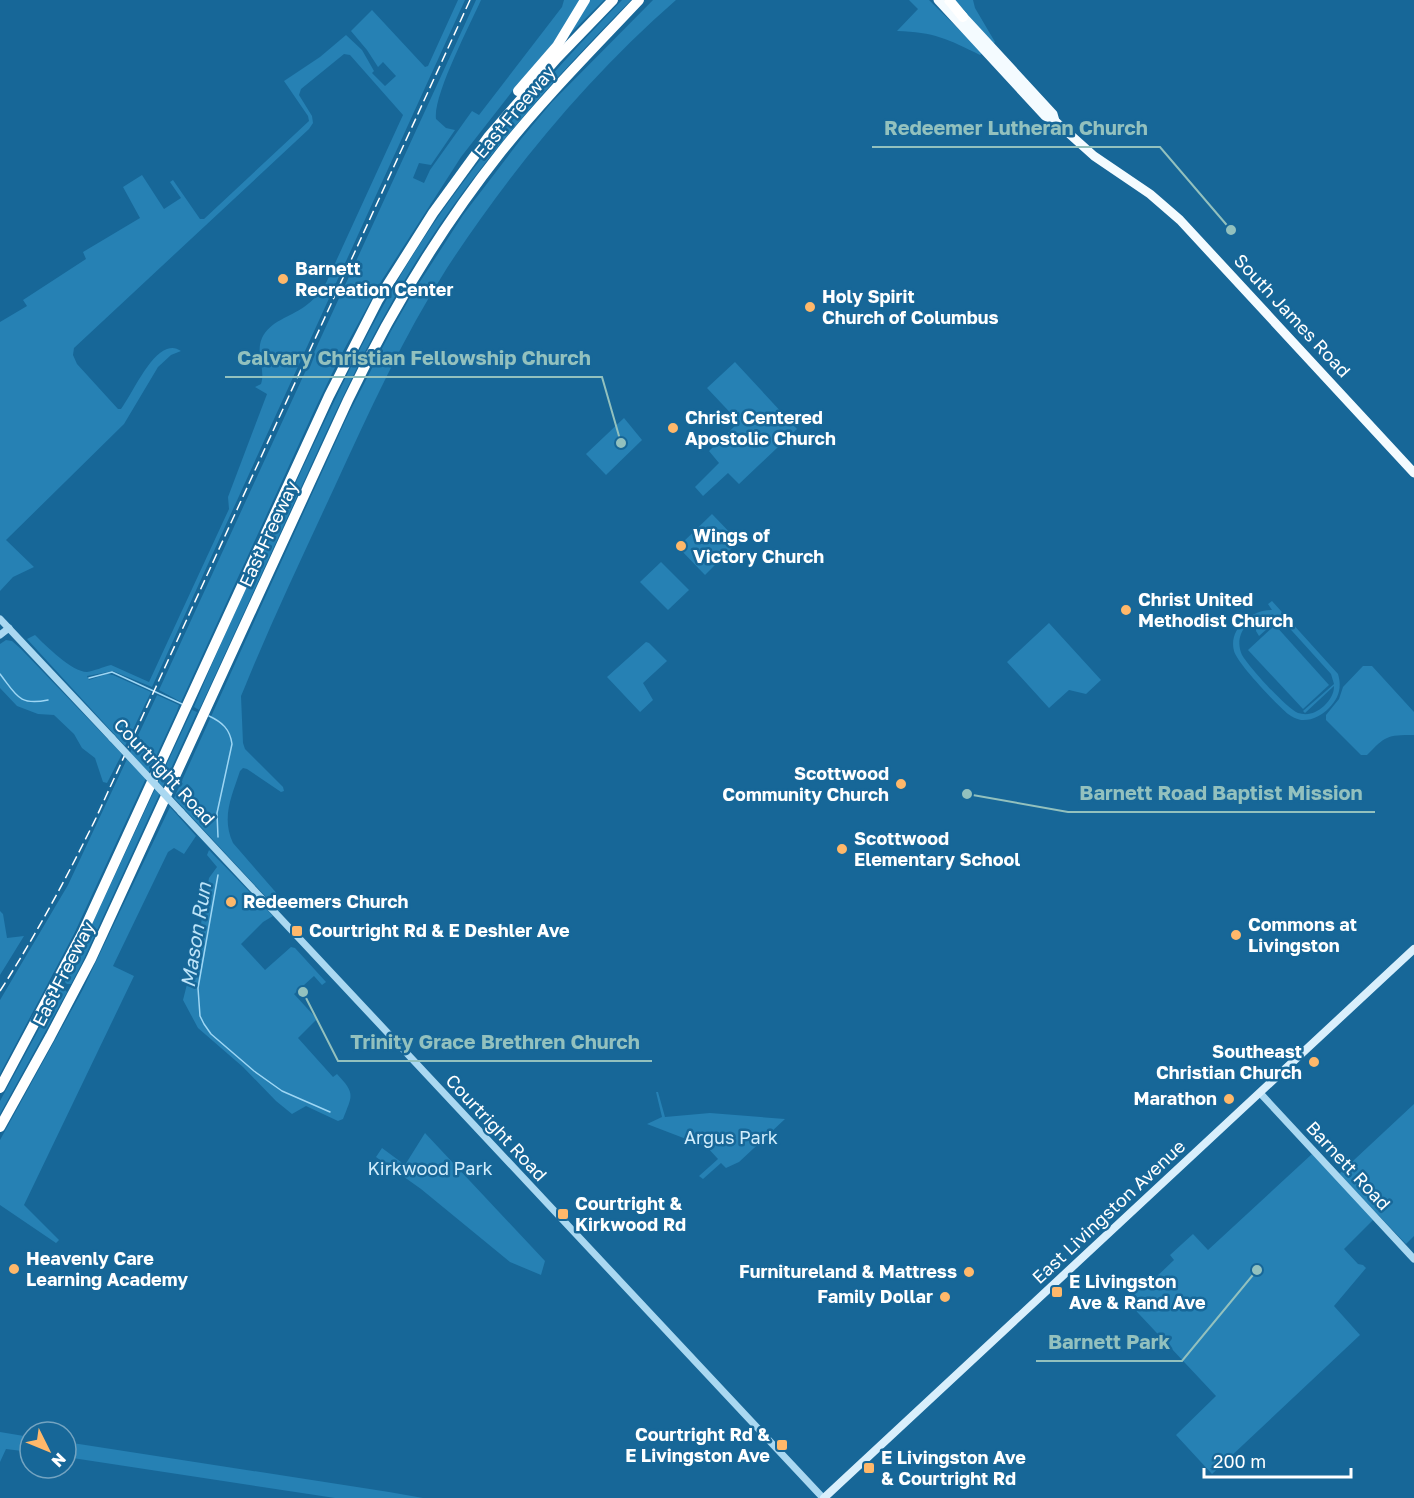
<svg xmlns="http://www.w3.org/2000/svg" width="1414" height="1498" viewBox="0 0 1414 1498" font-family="'Golos Text',sans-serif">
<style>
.green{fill:#2681b4;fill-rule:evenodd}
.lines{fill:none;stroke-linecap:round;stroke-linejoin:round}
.stream{stroke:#9dd6f4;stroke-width:1.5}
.tertiary{stroke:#aad8f1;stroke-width:7}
.secondary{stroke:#d9effc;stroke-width:8}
.primary{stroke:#f4fbff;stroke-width:9}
.motorway{stroke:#fff;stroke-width:10}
.rail{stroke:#fff;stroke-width:1.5;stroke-dasharray:10 4.5;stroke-linecap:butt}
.tertiary-bridge{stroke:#aad8f1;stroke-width:7}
.poi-dot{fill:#ffb86a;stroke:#176798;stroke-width:2}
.labels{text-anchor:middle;stroke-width:5;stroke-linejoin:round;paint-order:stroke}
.street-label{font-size:18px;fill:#fff;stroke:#176798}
.poi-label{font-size:18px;font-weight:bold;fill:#fff;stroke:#176798;text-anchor:start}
.park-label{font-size:18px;fill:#d1edfc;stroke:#176798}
.water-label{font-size:20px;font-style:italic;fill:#bde4f9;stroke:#176798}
.leader{fill:none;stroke:#93c1be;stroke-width:2}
.callout-dot{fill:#93c1be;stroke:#176798;stroke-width:2}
.callout-label{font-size:20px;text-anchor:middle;font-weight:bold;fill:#93c1be;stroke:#176798;stroke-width:5;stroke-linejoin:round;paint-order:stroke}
</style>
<rect width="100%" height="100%" fill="#176798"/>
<g class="green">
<path d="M458,0H465L152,687L113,671L87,676L89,680L107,674L113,675L151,692L125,746L27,639L35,635C45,645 72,672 87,672C94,671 103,667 111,665L149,682L229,509L228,497L267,394L255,387L261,384C266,369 255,354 262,338C270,321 290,317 304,307C313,301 320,292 326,283L403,115L350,55L344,54L301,89L299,95L312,116L313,123L309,129L74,348L73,355L77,364L118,409H121C132,394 149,355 167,349C173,347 176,348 181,351L171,355L158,367L124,424L6,540L34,567L13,577L0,591V322L27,306L23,300L86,259L83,252L140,218L123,187L142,175L164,209L181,198L170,182L173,180L200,219H204L309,121L308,116L284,81L320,57L346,35L362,50L374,71L372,73L385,86L396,76L383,62L378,67L367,50L351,31L372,10L425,67L428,66Z"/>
<path d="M476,0H481C470,25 433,95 436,119L446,128L455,130L431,165L419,163L413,178L424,183L430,170L472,111L479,115L562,7L564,0H581L554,42L514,89L461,157L382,280L341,355L315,409L181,702L159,690Z"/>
<path d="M589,0H604L571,33L570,32Z"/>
<path d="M622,0H631C547,86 471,170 409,273C366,343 333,417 299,492C266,564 233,637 199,710L194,707C223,635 258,564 291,493C331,408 369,323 420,244C478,155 548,76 622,0Z"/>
<path d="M653,0H676C588,77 511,170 447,268C403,337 369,412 335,486C304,553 272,620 244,689L241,696L243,743L245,749L283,787L284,791L281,792L247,769L243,768L240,771C232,796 221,817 233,843L286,904L279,911L174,798L347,417L391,331L412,294L463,215L521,139L552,102Z"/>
<path d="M909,0H929L983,53L980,55C948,39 934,32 897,31L918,9Z"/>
<path d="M955,0H973L975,8L995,42L993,44Z"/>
<path d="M735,362L797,429L739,484L728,473L703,496L695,487L719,463L709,451L739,422L707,388Z"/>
<path d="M624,418L642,440L606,475L586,454Z"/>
<path d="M712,514L736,539L737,543L705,575L678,547Z"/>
<path d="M661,562L689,590L668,610L640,582Z"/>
<path d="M1272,601L1338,674C1342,687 1339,698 1329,708C1322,715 1312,721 1301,720C1296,719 1292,717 1288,714C1277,705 1237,663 1234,651C1228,629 1252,609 1272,610L1268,604ZM1263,615L1274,616L1283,621L1331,674L1334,684L1303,711L1305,713L1334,686C1334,694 1330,700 1324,706C1316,713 1308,716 1298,713C1286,708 1249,667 1242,655C1234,637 1245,621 1263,615Z"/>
<path d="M1267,617L1276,621L1259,636L1256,631L1257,623Z"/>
<path d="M1049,623L1101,680L1086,694L1069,690L1049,708L1007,662Z"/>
<path d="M1275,625L1329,685L1303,709L1248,650Z"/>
<path d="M6,640L12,641L21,649L122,754L107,783L103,782L95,758L82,748L74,734L54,715L38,714L17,706L0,688V644Z"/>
<path d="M646,642L649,643L667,661L643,683L653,700L640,712L607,677Z"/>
<path d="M1363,666H1372L1414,712V735C1386,735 1386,736 1367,755H1361L1326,720V715L1339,699L1343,687Z"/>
<path d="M157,695L179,705L177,711L74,934L0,1074V1000L68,885Z"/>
<path d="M192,710L197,712L82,963L71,984H67L65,982Z"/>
<path d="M170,807L196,836L184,854L174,848L168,852L113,966L134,976L24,1205L59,1240L56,1243L0,1205V1140L82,991Z"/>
<path d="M209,850L273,916L263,922L241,944L265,970L291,947L295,948L326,982L322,985L314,976L294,994L317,1019L298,1038L333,1077L337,1074C356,1094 352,1095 343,1119L338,1121L306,1106L292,1114L276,1101L243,1067L198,1028L183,1000L198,941L209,878L217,867L207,855Z"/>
<path d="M0,911L3,914L7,938L24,936L0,975Z"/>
<path d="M64,989L67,992L0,1114V1101L60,990Z"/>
<path d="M656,1092H658L665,1117L710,1113L785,1119L739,1162L726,1168L721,1163L703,1179L699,1176L718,1159L707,1147L647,1124L662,1117Z"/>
<path d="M1414,1104V1236L1406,1244L1339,1174Z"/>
<path d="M425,1133L545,1261L541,1275L510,1262L421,1189L376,1157L382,1148L405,1165Z"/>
<path d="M1312,1154L1374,1219L1344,1249L1358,1264L1363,1265L1366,1268L1334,1306L1360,1335L1212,1474L1176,1435L1216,1396L1124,1298L1147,1276L1152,1281L1174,1260L1170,1255L1193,1234L1208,1250Z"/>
<path d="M0,1432L30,1437V1452L6,1449L0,1462Z"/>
<path d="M66,1442L389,1492L423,1498H335L66,1457Z"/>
</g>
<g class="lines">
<g class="stream">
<path d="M0,674C17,696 19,706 48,700"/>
<path d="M89,678L112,672L182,704"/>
<path d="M209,716C222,722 230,729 232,744L217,813L218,837"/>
<path d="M218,875L198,988L200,1016L204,1024L211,1034L254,1071L282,1091L330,1112"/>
</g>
<g class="tertiary">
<path d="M0,619L112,738"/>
<path d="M0,635L9,628"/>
<path d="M181,812L823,1498"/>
<path d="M1260,1093L1414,1259"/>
</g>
<path class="secondary" d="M824,1498L1414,949"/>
<g class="primary">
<path d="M938,0L1045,116L1055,121L1094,156L1150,194L1180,220L1414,473"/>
<path d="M960,13L1053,114L1055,121"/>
</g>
<g class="motorway">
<path d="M949,0L963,17"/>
<path d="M518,91L557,46L585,0"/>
<path d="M0,1088L83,932L329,396L378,300L433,213L489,136L557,58L613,0"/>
<path d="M0,1127L50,1037L91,959L348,400C390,312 441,228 501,152C544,98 592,50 639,0"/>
</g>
<path class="rail" d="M0,991C36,935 67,877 96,818L470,0"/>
<path class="tertiary-bridge" d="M112,738L181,812"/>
</g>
<g class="poi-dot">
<circle cx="283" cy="279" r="6"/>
<circle cx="810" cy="307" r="6"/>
<circle cx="673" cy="428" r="6"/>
<circle cx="681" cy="546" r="6"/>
<circle cx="1126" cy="610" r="6"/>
<circle cx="901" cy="784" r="6"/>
<circle cx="842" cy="849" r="6"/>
<circle cx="231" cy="902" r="6"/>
<rect x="291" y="925" width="12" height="12" rx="3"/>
<circle cx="1236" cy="935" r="6"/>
<circle cx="1314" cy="1062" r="6"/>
<circle cx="1229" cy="1099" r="6"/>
<rect x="557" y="1208" width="12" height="12" rx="3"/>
<circle cx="14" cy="1269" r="6"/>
<circle cx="969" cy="1272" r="6"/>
<rect x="1051" y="1286" width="12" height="12" rx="3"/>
<circle cx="945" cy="1297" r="6"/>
<rect x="776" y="1439" width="12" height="12" rx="3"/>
<rect x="863" y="1462" width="12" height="12" rx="3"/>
</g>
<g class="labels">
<g class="street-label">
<text transform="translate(515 112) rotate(-50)" y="6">East Freeway</text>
<text transform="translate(1292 316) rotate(47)" y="6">South James Road</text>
<text transform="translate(269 534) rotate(-65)" y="6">East Freeway</text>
<text transform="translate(164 772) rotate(47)" y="6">Courtright Road</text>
<text transform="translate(64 974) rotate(-63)" y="6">East Freeway</text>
<text transform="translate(496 1128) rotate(47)" y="6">Courtright Road</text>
<text transform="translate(1348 1166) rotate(47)" y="6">Barnett Road</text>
<text transform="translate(1109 1212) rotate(-43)" y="6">East Livingston Avenue</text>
</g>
<g class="poi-label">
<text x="295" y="275">Barnett<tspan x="295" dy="21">Recreation Center</tspan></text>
<text x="822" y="303">Holy Spirit<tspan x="822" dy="21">Church of Columbus</tspan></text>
<text x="685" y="424">Christ Centered<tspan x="685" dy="21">Apostolic Church</tspan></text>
<text x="693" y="542">Wings of<tspan x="693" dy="21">Victory Church</tspan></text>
<text x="1138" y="606">Christ United<tspan x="1138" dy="21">Methodist Church</tspan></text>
<text x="889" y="780" text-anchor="end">Scottwood<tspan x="889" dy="21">Community Church</tspan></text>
<text x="854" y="845">Scottwood<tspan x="854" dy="21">Elementary School</tspan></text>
<text x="243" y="908">Redeemers Church</text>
<text x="1248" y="931">Commons at<tspan x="1248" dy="21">Livingston</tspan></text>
<text x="309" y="937">Courtright Rd &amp; E Deshler Ave</text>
<text x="1302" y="1058" text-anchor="end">Southeast<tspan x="1302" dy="21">Christian Church</tspan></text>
<text x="1217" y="1105" text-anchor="end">Marathon</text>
<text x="575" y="1210">Courtright &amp;<tspan x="575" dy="21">Kirkwood Rd</tspan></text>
<text x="26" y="1265">Heavenly Care<tspan x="26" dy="21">Learning Academy</tspan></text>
<text x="957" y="1278" text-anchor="end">Furnitureland &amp; Mattress</text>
<text x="1069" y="1288">E Livingston<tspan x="1069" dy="21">Ave &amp; Rand Ave</tspan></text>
<text x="933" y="1303" text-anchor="end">Family Dollar</text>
<text x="770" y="1441" text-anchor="end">Courtright Rd &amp;<tspan x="770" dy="21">E Livingston Ave</tspan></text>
<text x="881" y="1464">E Livingston Ave<tspan x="881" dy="21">&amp; Courtright Rd</tspan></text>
</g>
<g class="park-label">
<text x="731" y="1144">Argus Park</text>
<text x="430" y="1175">Kirkwood Park</text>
</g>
<g class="water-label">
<text transform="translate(196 935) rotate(-81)" y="7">Mason Run</text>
</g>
</g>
<path class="leader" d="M1231 230L1160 147H872M621 443L602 377H225M967 794L1068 812H1375M303 992L338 1061H652M1257 1270L1182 1361H1036"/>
<g class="callout-dot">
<circle cx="1231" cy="230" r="6"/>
<circle cx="621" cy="443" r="6"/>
<circle cx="967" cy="794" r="6"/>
<circle cx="303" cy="992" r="6"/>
<circle cx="1257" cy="1270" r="6"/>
</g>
<g class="callout-label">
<text x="1016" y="135">Redeemer Lutheran Church</text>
<text x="414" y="365">Calvary Christian Fellowship Church</text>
<text x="1221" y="800">Barnett Road Baptist Mission</text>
<text x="495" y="1049">Trinity Grace Brethren Church</text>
<text x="1109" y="1349">Barnett Park</text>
</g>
<g transform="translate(48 1450) rotate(133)"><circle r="28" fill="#176798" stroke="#74a4c1" stroke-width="1.5"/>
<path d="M0-4.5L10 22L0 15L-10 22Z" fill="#ffb86a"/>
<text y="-9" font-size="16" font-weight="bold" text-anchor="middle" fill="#ffffff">N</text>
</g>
<path d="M1204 1468v9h147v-9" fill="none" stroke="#ffffff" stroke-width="3"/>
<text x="1213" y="1468" font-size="18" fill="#ffffff" stroke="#176798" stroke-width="4.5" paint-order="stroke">200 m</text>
</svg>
